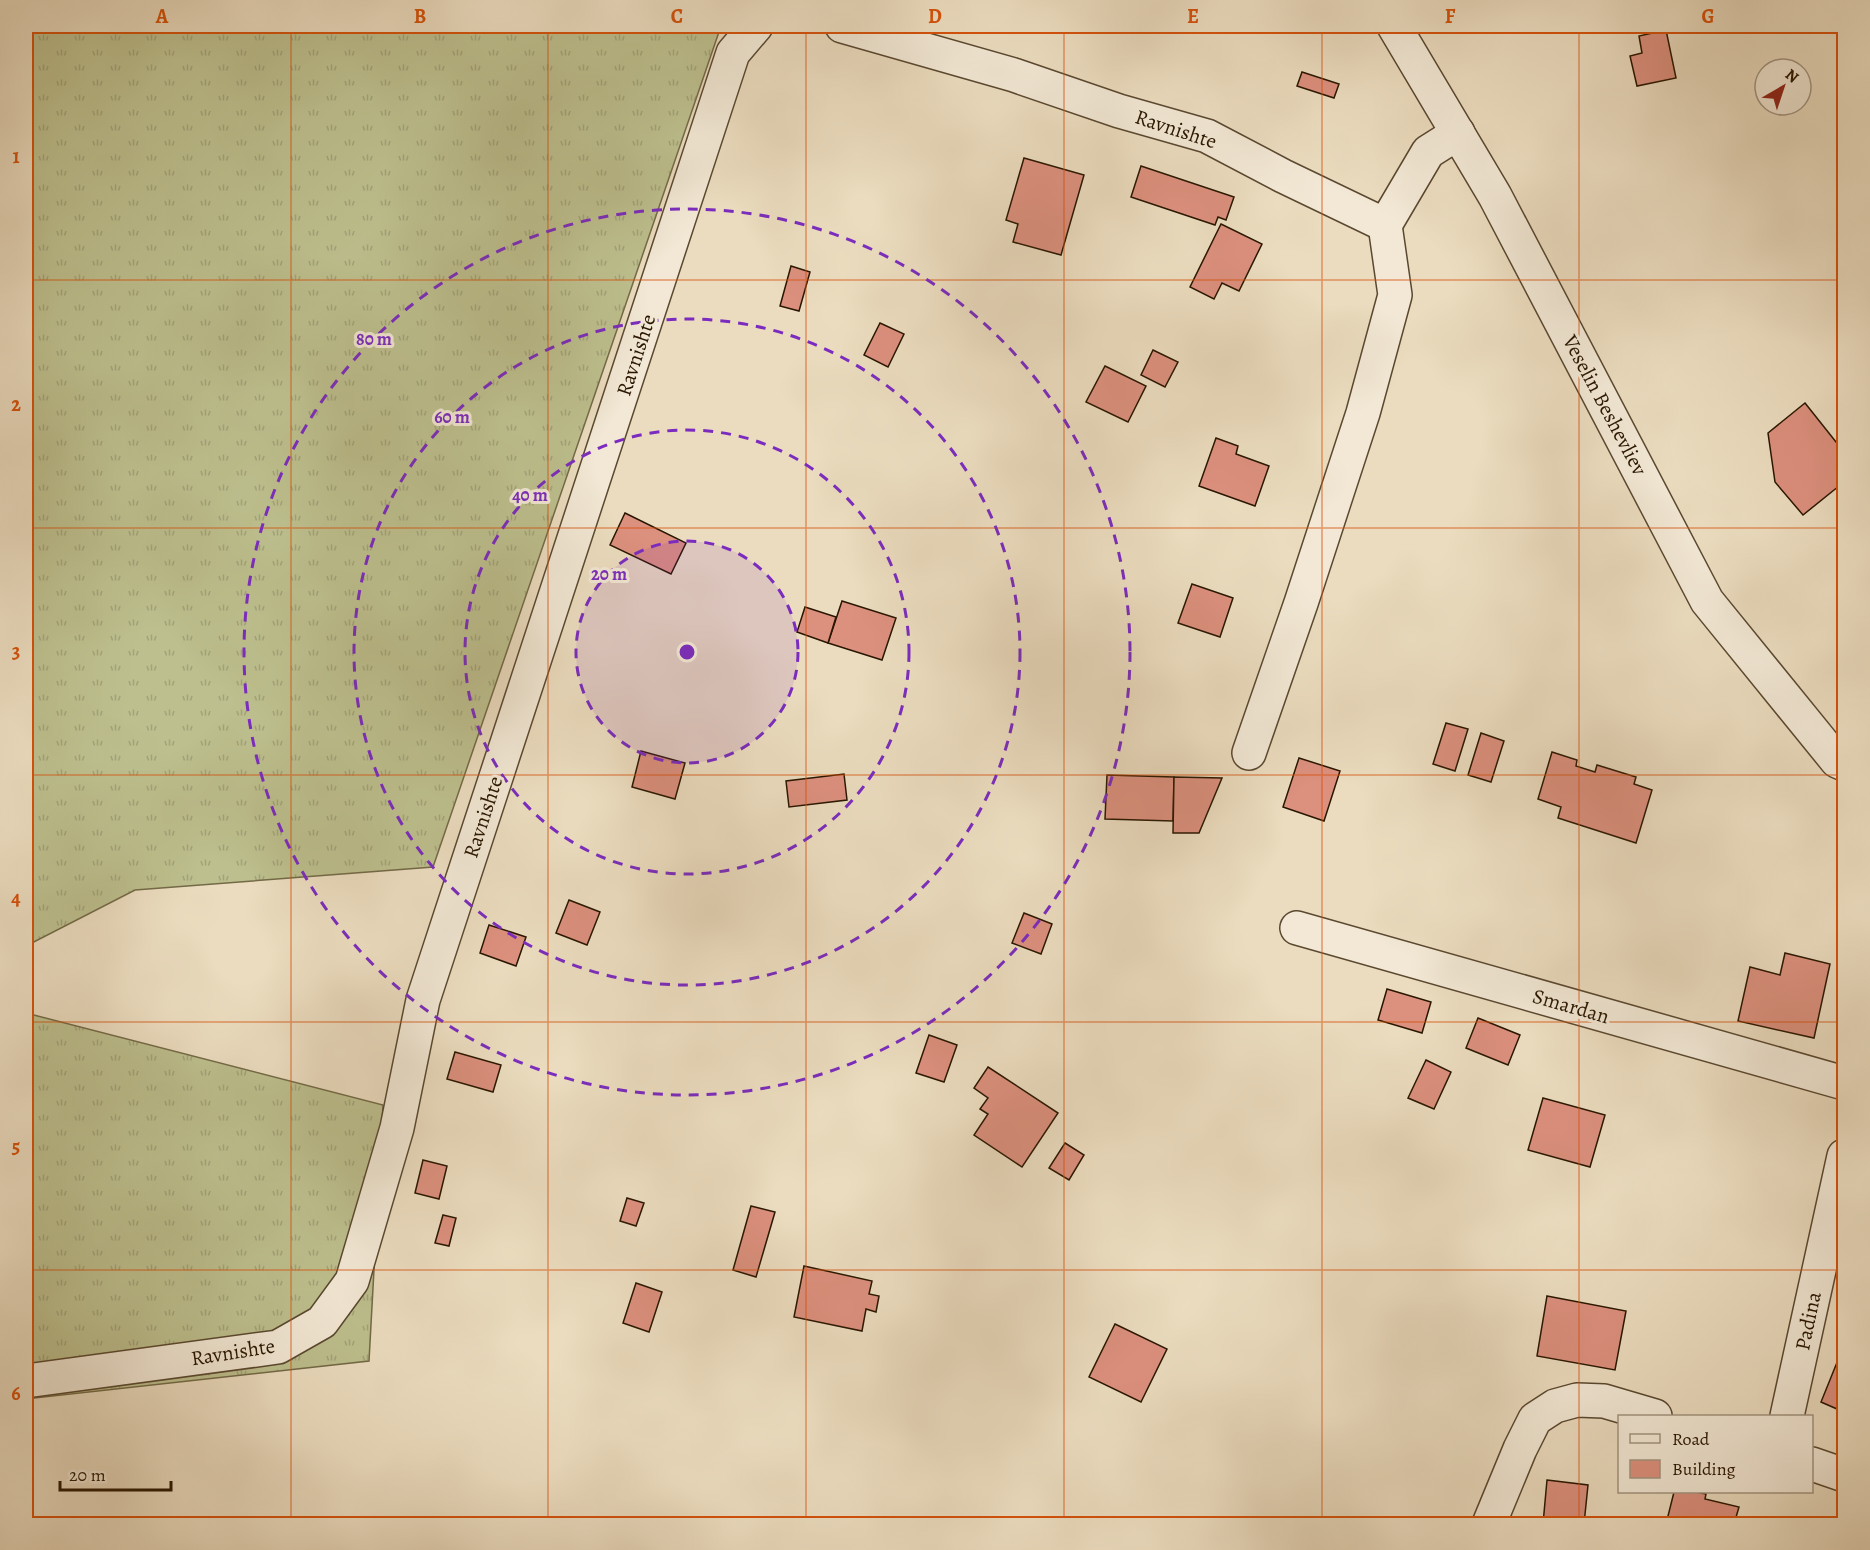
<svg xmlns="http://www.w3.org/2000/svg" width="1870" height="1550" viewBox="0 0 1870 1550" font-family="Alegreya,serif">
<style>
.grass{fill:url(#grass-tufts);stroke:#736a47;stroke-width:1.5}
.building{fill:#dc907e;stroke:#291600;stroke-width:1.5}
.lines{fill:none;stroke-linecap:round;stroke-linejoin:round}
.minor-casing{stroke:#5a4830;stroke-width:36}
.minor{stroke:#f2e8d5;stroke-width:33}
.grid{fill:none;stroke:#d5520b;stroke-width:1.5;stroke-opacity:0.55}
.ring{fill:none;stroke:#7b2cbf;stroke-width:3;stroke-dasharray:10 8}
.labels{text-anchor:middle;stroke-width:6;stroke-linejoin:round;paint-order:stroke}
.street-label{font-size:21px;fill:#291600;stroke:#f2e8d5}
.centre{fill:#7b2cbf;stroke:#f2e8d5;stroke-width:3}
.ring-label{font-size:18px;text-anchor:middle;font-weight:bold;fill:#7b2cbf;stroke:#f2e8d5;stroke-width:6;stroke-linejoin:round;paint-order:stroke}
.neatline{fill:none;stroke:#d5520b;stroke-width:2}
.grid-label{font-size:20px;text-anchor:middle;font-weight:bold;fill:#d5520b}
</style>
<defs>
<pattern id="grass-tufts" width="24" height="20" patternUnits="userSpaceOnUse" patternTransform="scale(1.5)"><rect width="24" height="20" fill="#bdbf8e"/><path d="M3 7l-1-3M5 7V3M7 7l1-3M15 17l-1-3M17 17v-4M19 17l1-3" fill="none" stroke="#a2a379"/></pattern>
</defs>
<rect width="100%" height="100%" fill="#ebdcbf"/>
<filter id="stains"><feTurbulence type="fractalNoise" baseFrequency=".00333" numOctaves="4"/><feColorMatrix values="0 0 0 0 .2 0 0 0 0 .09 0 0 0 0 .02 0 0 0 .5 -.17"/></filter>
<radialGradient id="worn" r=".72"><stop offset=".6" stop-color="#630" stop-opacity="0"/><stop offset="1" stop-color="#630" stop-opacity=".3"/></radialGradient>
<g class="grass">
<path d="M26,26H721L433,867L135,890L26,946Z"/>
<path d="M26,1013L383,1105L369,1361L26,1399Z"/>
</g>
<g class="building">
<path d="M1666,30L1676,78L1637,86L1630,56L1642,53L1639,36Z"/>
<path d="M1302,72L1339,84L1334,98L1297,86Z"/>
<path d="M1024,158L1084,175L1061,255L1013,242L1018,224L1006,220Z"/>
<path d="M1141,166L1234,197L1226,220L1218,217L1215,225L1131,197Z"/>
<path d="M1221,224L1262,244L1239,291L1222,283L1214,299L1190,287Z"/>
<path d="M791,266L810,272L799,311L780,306Z"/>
<path d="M880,323L904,334L888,367L864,355Z"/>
<path d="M1153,350L1178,362L1165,387L1141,375Z"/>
<path d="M1105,366L1146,386L1128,422L1086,402Z"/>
<path d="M1805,403L1844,452V482L1803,515L1775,482L1768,433Z"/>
<path d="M1216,438L1238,446L1236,454L1269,466L1255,506L1199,486Z"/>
<path d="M625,513L686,543L671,574L610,545Z"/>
<path d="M1192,584L1233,598L1220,637L1178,623Z"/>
<path d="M842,601L896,618L882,660L828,643Z"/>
<path d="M805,607L836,617L828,643L797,632Z"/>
<path d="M1446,723L1468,729L1455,771L1433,764Z"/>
<path d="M1481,733L1504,741L1491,782L1468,775Z"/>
<path d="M641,751L685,763L675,799L632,787Z"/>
<path d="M1552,752L1577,760L1576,766L1595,772L1597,765L1636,777L1634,784L1652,790L1636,843L1558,818L1561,807L1538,799Z"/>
<path d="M1299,758L1340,771L1324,821L1283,807Z"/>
<path d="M844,774L847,800L789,807L786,781Z"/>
<path d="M1107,775L1174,777L1173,821L1105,819Z"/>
<path d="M1174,777L1222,778L1199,833H1173Z"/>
<path d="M569,900L600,912L587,945L556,933Z"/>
<path d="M1024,913L1052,924L1041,954L1012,943Z"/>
<path d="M489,925L526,937L516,966L480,953Z"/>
<path d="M1785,953L1830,964L1814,1038L1738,1021L1750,967L1780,975Z"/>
<path d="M1387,989L1431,1002L1422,1033L1378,1020Z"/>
<path d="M1478,1018L1520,1035L1508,1065L1466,1048Z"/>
<path d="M929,1035L957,1045L944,1082L916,1073Z"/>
<path d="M455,1052L501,1065L493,1092L447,1079Z"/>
<path d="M1426,1060L1451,1072L1434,1109L1408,1098Z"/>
<path d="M988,1067L1058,1113L1022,1167L974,1135L988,1114L980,1109L988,1098L974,1088Z"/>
<path d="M1543,1098L1605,1115L1590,1167L1528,1150Z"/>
<path d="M1065,1143L1084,1155L1069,1180L1049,1168Z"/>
<path d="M423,1160L447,1166L439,1199L415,1193Z"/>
<path d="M627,1198L644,1203L636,1226L620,1221Z"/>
<path d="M751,1206L775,1212L756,1277L733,1270Z"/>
<path d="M443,1215L456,1218L449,1246L435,1243Z"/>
<path d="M804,1266L872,1281L869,1294L879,1296L876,1312L866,1309L862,1331L794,1317Z"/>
<path d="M636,1283L662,1292L649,1332L623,1323Z"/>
<path d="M1547,1296L1626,1311L1615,1370L1537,1356Z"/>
<path d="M1115,1324L1167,1349L1141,1402L1089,1377Z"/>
<path d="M1840,1355L1844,1357V1412L1821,1402Z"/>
<path d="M1547,1480L1588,1485L1584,1524H1543Z"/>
<path d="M1674,1492H1696L1706,1494L1705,1499L1739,1507L1734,1524H1666Z"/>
</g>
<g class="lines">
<defs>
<g id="minor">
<path d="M842,26L1014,75L1119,111L1207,136L1283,176L1385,225L1428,152L1458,133"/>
<path d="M1394,26L1495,196L1707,601L1837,761L1844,764"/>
<path d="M1249,753L1301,603L1363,413L1395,295L1385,225"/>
<path d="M1297,928L1844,1083"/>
<path d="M26,1381L278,1347L322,1322L352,1281L397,1128L423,1000L733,53L756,26"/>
<path d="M1787,1416L1844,1156"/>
<path d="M1812,1464L1844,1475"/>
<path d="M1489,1524L1520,1449L1535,1419L1555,1406L1577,1400L1604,1401L1655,1416"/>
</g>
</defs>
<use href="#minor" class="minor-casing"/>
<use href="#minor" class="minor"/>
</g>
<path class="grid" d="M291,26V1524M548,26V1524M806,26V1524M1064,26V1524M1322,26V1524M1579,26V1524M26,280H1844M26,528H1844M26,775H1844M26,1022H1844M26,1270H1844"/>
<circle cx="687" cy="652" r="111" fill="#7b2cbf" fill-opacity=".12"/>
<g class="ring">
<circle cx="687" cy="652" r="111"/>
<circle cx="687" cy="652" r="222"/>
<circle cx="687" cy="652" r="333"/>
<circle cx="687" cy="652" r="443"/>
</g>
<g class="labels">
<g class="street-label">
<text transform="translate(1176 129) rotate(18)" y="7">Ravnishte</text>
<text transform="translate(636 355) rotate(-72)" y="7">Ravnishte</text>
<text transform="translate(1605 405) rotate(62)" y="7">Veselin Beshevliev</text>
<text transform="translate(483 817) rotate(-72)" y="7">Ravnishte</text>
<text transform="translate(1571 1006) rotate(16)" y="7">Smardan</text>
<text transform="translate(1808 1321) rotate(-78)" y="7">Padina</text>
<text transform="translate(233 1352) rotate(-9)" y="7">Ravnishte</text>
</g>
</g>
<circle cx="687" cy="652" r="9" class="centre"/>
<g class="ring-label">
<text x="374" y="345">80 m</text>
<text x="452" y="423">60 m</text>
<text x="530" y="501">40 m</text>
<text x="609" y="580">20 m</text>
</g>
<rect width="1870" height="1550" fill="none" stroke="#ebdcbf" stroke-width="66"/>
<rect x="1618" y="1415" width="195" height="78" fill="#f2e8d5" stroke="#a29480" stroke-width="1.5"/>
<rect x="1630" y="1434" width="30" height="9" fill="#f2e8d5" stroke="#a29480" stroke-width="1.5"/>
<text x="1672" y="1445" font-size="18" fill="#291600">Road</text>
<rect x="1630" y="1460" width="30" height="18" fill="#dc907e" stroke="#a29480" stroke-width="1.5"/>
<text x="1672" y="1475" font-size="18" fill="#291600">Building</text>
<g transform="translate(1783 87) rotate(39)"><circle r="28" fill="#f2e8d5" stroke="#a29480" stroke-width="1.5"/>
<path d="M0-4.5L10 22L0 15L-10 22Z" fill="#8f2418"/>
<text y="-9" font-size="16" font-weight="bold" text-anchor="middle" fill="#291600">N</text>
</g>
<path d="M60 1481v9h111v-9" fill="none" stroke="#291600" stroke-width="3"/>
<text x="69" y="1481" font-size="18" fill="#291600" stroke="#f2e8d5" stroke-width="4.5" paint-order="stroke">20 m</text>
<rect x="33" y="33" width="1804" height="1484" class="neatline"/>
<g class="grid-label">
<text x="162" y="23">A</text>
<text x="420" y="23">B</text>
<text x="677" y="23">C</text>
<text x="935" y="23">D</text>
<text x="1193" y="23">E</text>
<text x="1450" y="23">F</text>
<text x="1708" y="23">G</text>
<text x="16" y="163">1</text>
<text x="16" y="411">2</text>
<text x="16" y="658">3</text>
<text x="16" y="905">4</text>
<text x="16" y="1153">5</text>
<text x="16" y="1400">6</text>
</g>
<rect width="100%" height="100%" filter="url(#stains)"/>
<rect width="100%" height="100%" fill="url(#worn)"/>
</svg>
